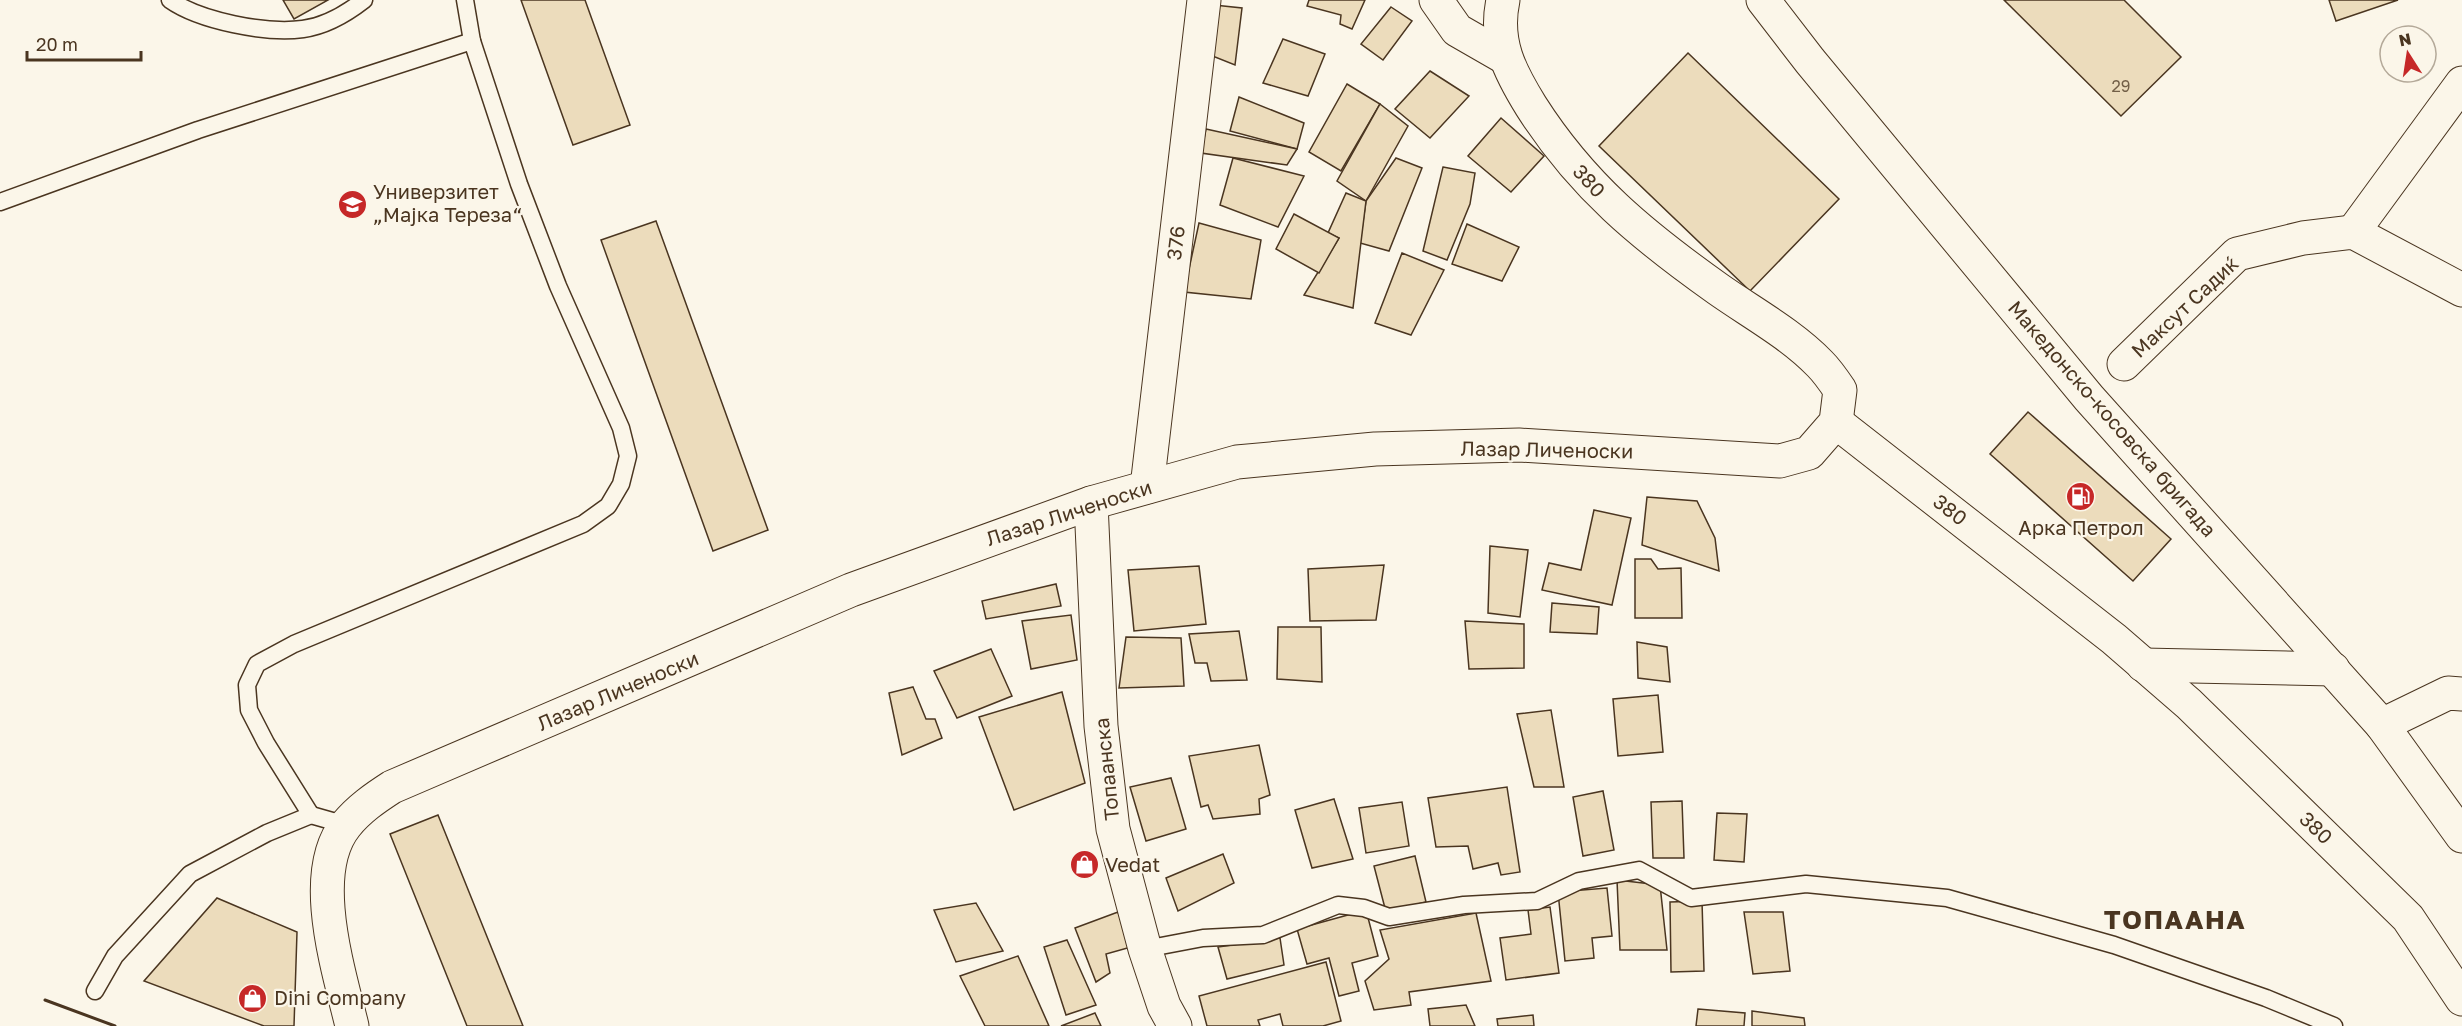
<svg xmlns="http://www.w3.org/2000/svg" width="2462" height="1026" viewBox="0 0 2462 1026" font-family="'Golos Text',sans-serif">
<style>
.building{fill:#ecdcbc;stroke:#4a3520;stroke-width:1.5}
.lines{fill:none;stroke-linecap:round;stroke-linejoin:round}
.lane-casing{stroke:#4a3520;stroke-width:19}
.street-casing{stroke:#4a3520;stroke-width:35}
.secondary-casing{stroke:#4a3520;stroke-width:35}
.lane{stroke:#fbf6e9;stroke-width:16}
.street{stroke:#fbf6e9;stroke-width:33}
.secondary{stroke:#fbf6e9;stroke-width:33}
.wall{stroke:#4a3520;stroke-width:3}
.labels{text-anchor:middle;stroke-width:4.5;stroke-linejoin:round;paint-order:stroke}
.number-label{font-size:16px;fill:#725f47}
.street-label{font-size:20px;fill:#4a3520;stroke:#fbf6e9}
.poi-label{font-size:20px;fill:#4a3520;stroke:#fbf6e9;text-anchor:start}
.district-label{font-size:26px;font-weight:bold;letter-spacing:1.5px;fill:#4a3520;stroke:#fbf6e9}
</style>
<rect width="100%" height="100%" fill="#fbf6e9"/>
<g class="building">
<path d="M283,0H328L294,19Z"/>
<path d="M521,0H585L630,125L573,145Z"/>
<path d="M1309,0H1365L1352,29L1340,24L1341,15L1307,6Z"/>
<path d="M2004,0H2124L2181,57L2121,116Z"/>
<path d="M2329,0H2398L2336,21Z"/>
<path d="M1214,5L1242,8L1235,65L1210,55Z"/>
<path d="M1391,7L1412,21L1383,60L1361,44Z"/>
<path d="M1283,39L1325,54L1308,96L1263,83Z"/>
<path d="M1688,53L1839,199L1750,291L1599,146Z"/>
<path d="M1430,71L1469,96L1430,138L1395,109Z"/>
<path d="M1347,84L1380,104L1341,171L1309,152Z"/>
<path d="M1239,97L1304,123L1297,149L1230,131Z"/>
<path d="M1380,104L1408,126L1366,201L1337,181Z"/>
<path d="M1501,118L1544,156L1511,192L1468,156Z"/>
<path d="M1206,129L1297,149L1287,165L1201,153Z"/>
<path d="M1233,158L1304,176L1278,227L1220,205Z"/>
<path d="M1396,158L1422,168L1389,251L1360,243L1366,201Z"/>
<path d="M1443,167L1475,173L1470,204L1447,260L1423,251Z"/>
<path d="M1346,193L1366,201L1353,308L1304,295L1339,238L1328,233Z"/>
<path d="M1294,214L1339,238L1319,273L1276,249Z"/>
<path d="M656,221L768,530L713,551L601,240Z"/>
<path d="M1199,223L1261,240L1251,299L1184,292Z"/>
<path d="M1467,224L1519,247L1502,281L1452,264Z"/>
<path d="M1402,253L1444,270L1411,335L1375,323Z"/>
<path d="M2028,412L2171,539L2133,581L1990,454Z"/>
<path d="M1647,497L1697,501L1715,538L1719,571L1642,545Z"/>
<path d="M1594,510L1631,518L1612,605L1542,590L1549,563L1581,570Z"/>
<path d="M1490,546L1528,550L1520,617L1488,613Z"/>
<path d="M1635,559H1651L1658,569L1681,568L1682,618H1635Z"/>
<path d="M1384,565L1376,620L1310,621L1308,569Z"/>
<path d="M1199,566L1206,624L1134,631L1128,570Z"/>
<path d="M1056,584L1061,606L986,619L982,601Z"/>
<path d="M1552,603L1599,607L1597,634L1550,632Z"/>
<path d="M1071,615L1077,660L1031,669L1022,621Z"/>
<path d="M1465,621L1524,624V668L1469,669Z"/>
<path d="M1278,627H1321L1322,682L1277,679Z"/>
<path d="M1239,631L1247,680L1211,681L1207,663H1195L1189,634Z"/>
<path d="M1126,637L1181,638L1184,686L1119,688Z"/>
<path d="M1637,642L1667,647L1670,682L1638,678Z"/>
<path d="M991,649L1012,696L957,718L934,671Z"/>
<path d="M913,687L926,719H935L942,738L902,755L889,693Z"/>
<path d="M1062,692L1085,783L1014,810L979,717Z"/>
<path d="M1658,695L1663,752L1618,756L1613,699Z"/>
<path d="M1551,710L1564,787H1534L1517,714Z"/>
<path d="M1259,745L1270,795L1259,799L1260,814L1213,819L1208,805L1201,807L1189,756Z"/>
<path d="M1171,778L1186,829L1146,841L1130,787Z"/>
<path d="M1507,787L1520,872L1501,875L1498,863L1473,869L1468,846L1436,847L1428,798Z"/>
<path d="M1603,791L1614,850L1583,856L1573,797Z"/>
<path d="M1334,799L1353,859L1312,868L1295,810Z"/>
<path d="M1682,801L1684,858H1653L1651,802Z"/>
<path d="M1402,802L1409,846L1366,853L1359,808Z"/>
<path d="M1717,813L1747,814L1744,862L1714,860Z"/>
<path d="M438,815L523,1026H467L390,834Z"/>
<path d="M1223,854L1234,883L1178,911L1166,878Z"/>
<path d="M1415,856L1426,902L1386,912L1374,866Z"/>
<path d="M1617,880L1660,885L1667,950H1620Z"/>
<path d="M1607,888L1612,936L1592,938L1594,958L1565,961L1558,892Z"/>
<path d="M217,898L297,932L294,1026H264L144,981Z"/>
<path d="M1702,901L1704,971L1671,972L1670,902Z"/>
<path d="M976,903L1003,951L956,962L934,910Z"/>
<path d="M1550,907L1559,973L1506,980L1500,938L1531,934L1528,910Z"/>
<path d="M1366,910L1378,956L1352,963L1359,991L1339,996L1329,958L1307,964L1297,929Z"/>
<path d="M1118,912L1131,947L1106,954L1110,973L1096,982L1075,928Z"/>
<path d="M1744,912H1783L1790,971L1753,974Z"/>
<path d="M1476,913L1491,981L1409,992L1411,1005L1374,1010L1365,981L1389,959L1380,930Z"/>
<path d="M1280,938L1284,965L1227,979L1218,947Z"/>
<path d="M1067,940L1096,1005L1066,1015L1044,947Z"/>
<path d="M1018,956L1049,1026H985L960,976Z"/>
<path d="M1326,962L1341,1021L1323,1026H1283L1280,1014L1258,1020L1260,1026H1207L1199,996Z"/>
<path d="M1466,1005L1475,1026H1430L1428,1009Z"/>
<path d="M1698,1009L1745,1013L1744,1026H1696Z"/>
<path d="M1752,1011L1804,1018L1805,1026H1752Z"/>
<path d="M1095,1013L1101,1026H1061Z"/>
<path d="M1533,1015L1534,1026H1498L1497,1019Z"/>
</g>
<g class="lines">
<defs>
<g id="lane">
<path d="M170,0C200,21 266,34 303,29C326,26 346,14 364,0"/>
<path d="M0,202L198,130L472,41"/>
<path d="M311,815L266,743L249,710L247,685L257,664L294,644L583,524L608,506L621,484L628,456L621,428L558,286L519,184L472,41L465,0"/>
<path d="M1145,949L1203,938L1263,935L1338,905L1364,908L1389,917L1464,905L1537,901L1579,881L1639,870L1691,898L1806,884L1947,898L2114,945L2266,998L2334,1026"/>
<path d="M95,991L115,956L190,874L267,833L311,815L346,825"/>
</g>
<g id="street">
<path d="M1436,0L1457,30L1504,57"/>
<path d="M2353,232L2462,83"/>
<path d="M2124,364L2237,254L2303,238L2353,232L2462,290"/>
<path d="M1836,422L2114,639L2189,704L2408,918L2462,999"/>
<path d="M1147,487L1204,0"/>
<path d="M1091,503L1101,726L1113,829L1145,949L1164,1006L1175,1026"/>
<path d="M2143,665L2333,669"/>
<path d="M2382,725L2448,693L2462,694"/>
</g>
<g id="secondary">
<path d="M1763,0L1810,61L2089,398L2382,725L2462,836"/>
<path d="M352,1026C339,971 307,873 346,825C359,809 375,798 392,787L851,590L1091,503L1237,462L1375,449L1519,445L1780,461L1809,453L1836,422L1840,390C1834,381 1828,372 1820,364C1791,334 1752,313 1718,289C1642,235 1582,186 1531,106C1510,72 1494,42 1503,0"/>
</g>
</defs>
<use href="#lane" class="lane-casing"/>
<use href="#street" class="street-casing"/>
<use href="#secondary" class="secondary-casing"/>
<use href="#lane" class="lane"/>
<use href="#street" class="street"/>
<use href="#secondary" class="secondary"/>
<path class="wall" d="M45,1000L115,1026"/>
</g>
<defs>
<symbol id="university-disc" viewBox="-11 -11 22 22"><circle r="9.5" fill="#c62828" stroke="#fbf6e9"/><path d="M0-5L7-2L0 1L-7-2ZM-4 1L0 2.5L4 1V4Q0 6-4 4Z" fill="#fff"/></symbol>
<symbol id="fuel-disc" viewBox="-11 -11 22 22"><circle r="9.5" fill="#c62828" stroke="#fbf6e9"/><path d="M-5.5-6h7V0h2V4h1.3V-2.5L3-4.5l.8-.8L6-3V5H2.5V1h-1V6h-7ZM-4.2-4.7v3.2H.2V-4.7Z" fill="#fff"/></symbol>
<symbol id="shop-disc" viewBox="-11 -11 22 22"><circle r="9.5" fill="#c62828" stroke="#fbf6e9"/><path d="M-5-2.5h2.3a2.7 3.5 0 0 1 5.4 0H5L5.5 6h-11ZM-1.5-2.5h3a1.5 2.3 0 0 0-3 0Z" fill="#fff"/></symbol>
</defs>
<g fill-rule="evenodd">
<use href="#university-disc" x="336" y="188" width="33" height="33"/>
<use href="#fuel-disc" x="2064" y="480" width="33" height="33"/>
<use href="#shop-disc" x="1068" y="848" width="33" height="33"/>
<use href="#shop-disc" x="236" y="982" width="33" height="33"/>
</g>
<g class="labels">
<g class="number-label">
<text x="2121" y="92">29</text>
</g>
<g class="street-label">
<text transform="translate(1589 181) rotate(47)" y="7">380</text>
<text transform="translate(1176 243) rotate(-83)" y="7">376</text>
<text transform="translate(2185 307) rotate(-43)" y="7">Максут Садиќ</text>
<text transform="translate(2112 419) rotate(49)" y="7">Македонско-косовска бригада</text>
<text transform="translate(1547 450) rotate(1)" y="7">Лазар Личеноски</text>
<text transform="translate(1950 510) rotate(38)" y="7">380</text>
<text transform="translate(1069 513) rotate(-18)" y="7">Лазар Личеноски</text>
<text transform="translate(618 691) rotate(-23)" y="7">Лазар Личеноски</text>
<text transform="translate(1107 769) rotate(-96)" y="7">Топаанска</text>
<text transform="translate(2316 828) rotate(44)" y="7">380</text>
</g>
<g class="poi-label">
<text x="373" y="199">Универзитет<tspan x="373" dy="23">„Мајка Тереза“</tspan></text>
<text x="2081" y="535" text-anchor="middle">Арка Петрол</text>
<text x="1105" y="872">Vedat</text>
<text x="274" y="1005">Dini Company</text>
</g>
<g class="district-label">
<text x="2175" y="929">ТОПААНА</text>
</g>
</g>
<g transform="translate(2408 54) rotate(348)"><circle r="28" fill="#fbf6e9" stroke="#b4a999" stroke-width="1.5"/>
<path d="M0-4.5L10 22L0 15L-10 22Z" fill="#c62828"/>
<text y="-9" font-size="16" font-weight="bold" text-anchor="middle" fill="#4a3520">N</text>
</g>
<path d="M27 51v9h114v-9" fill="none" stroke="#4a3520" stroke-width="3"/>
<text x="36" y="51" font-size="18" fill="#4a3520" stroke="#fbf6e9" stroke-width="4.5" paint-order="stroke">20 m</text>
</svg>
